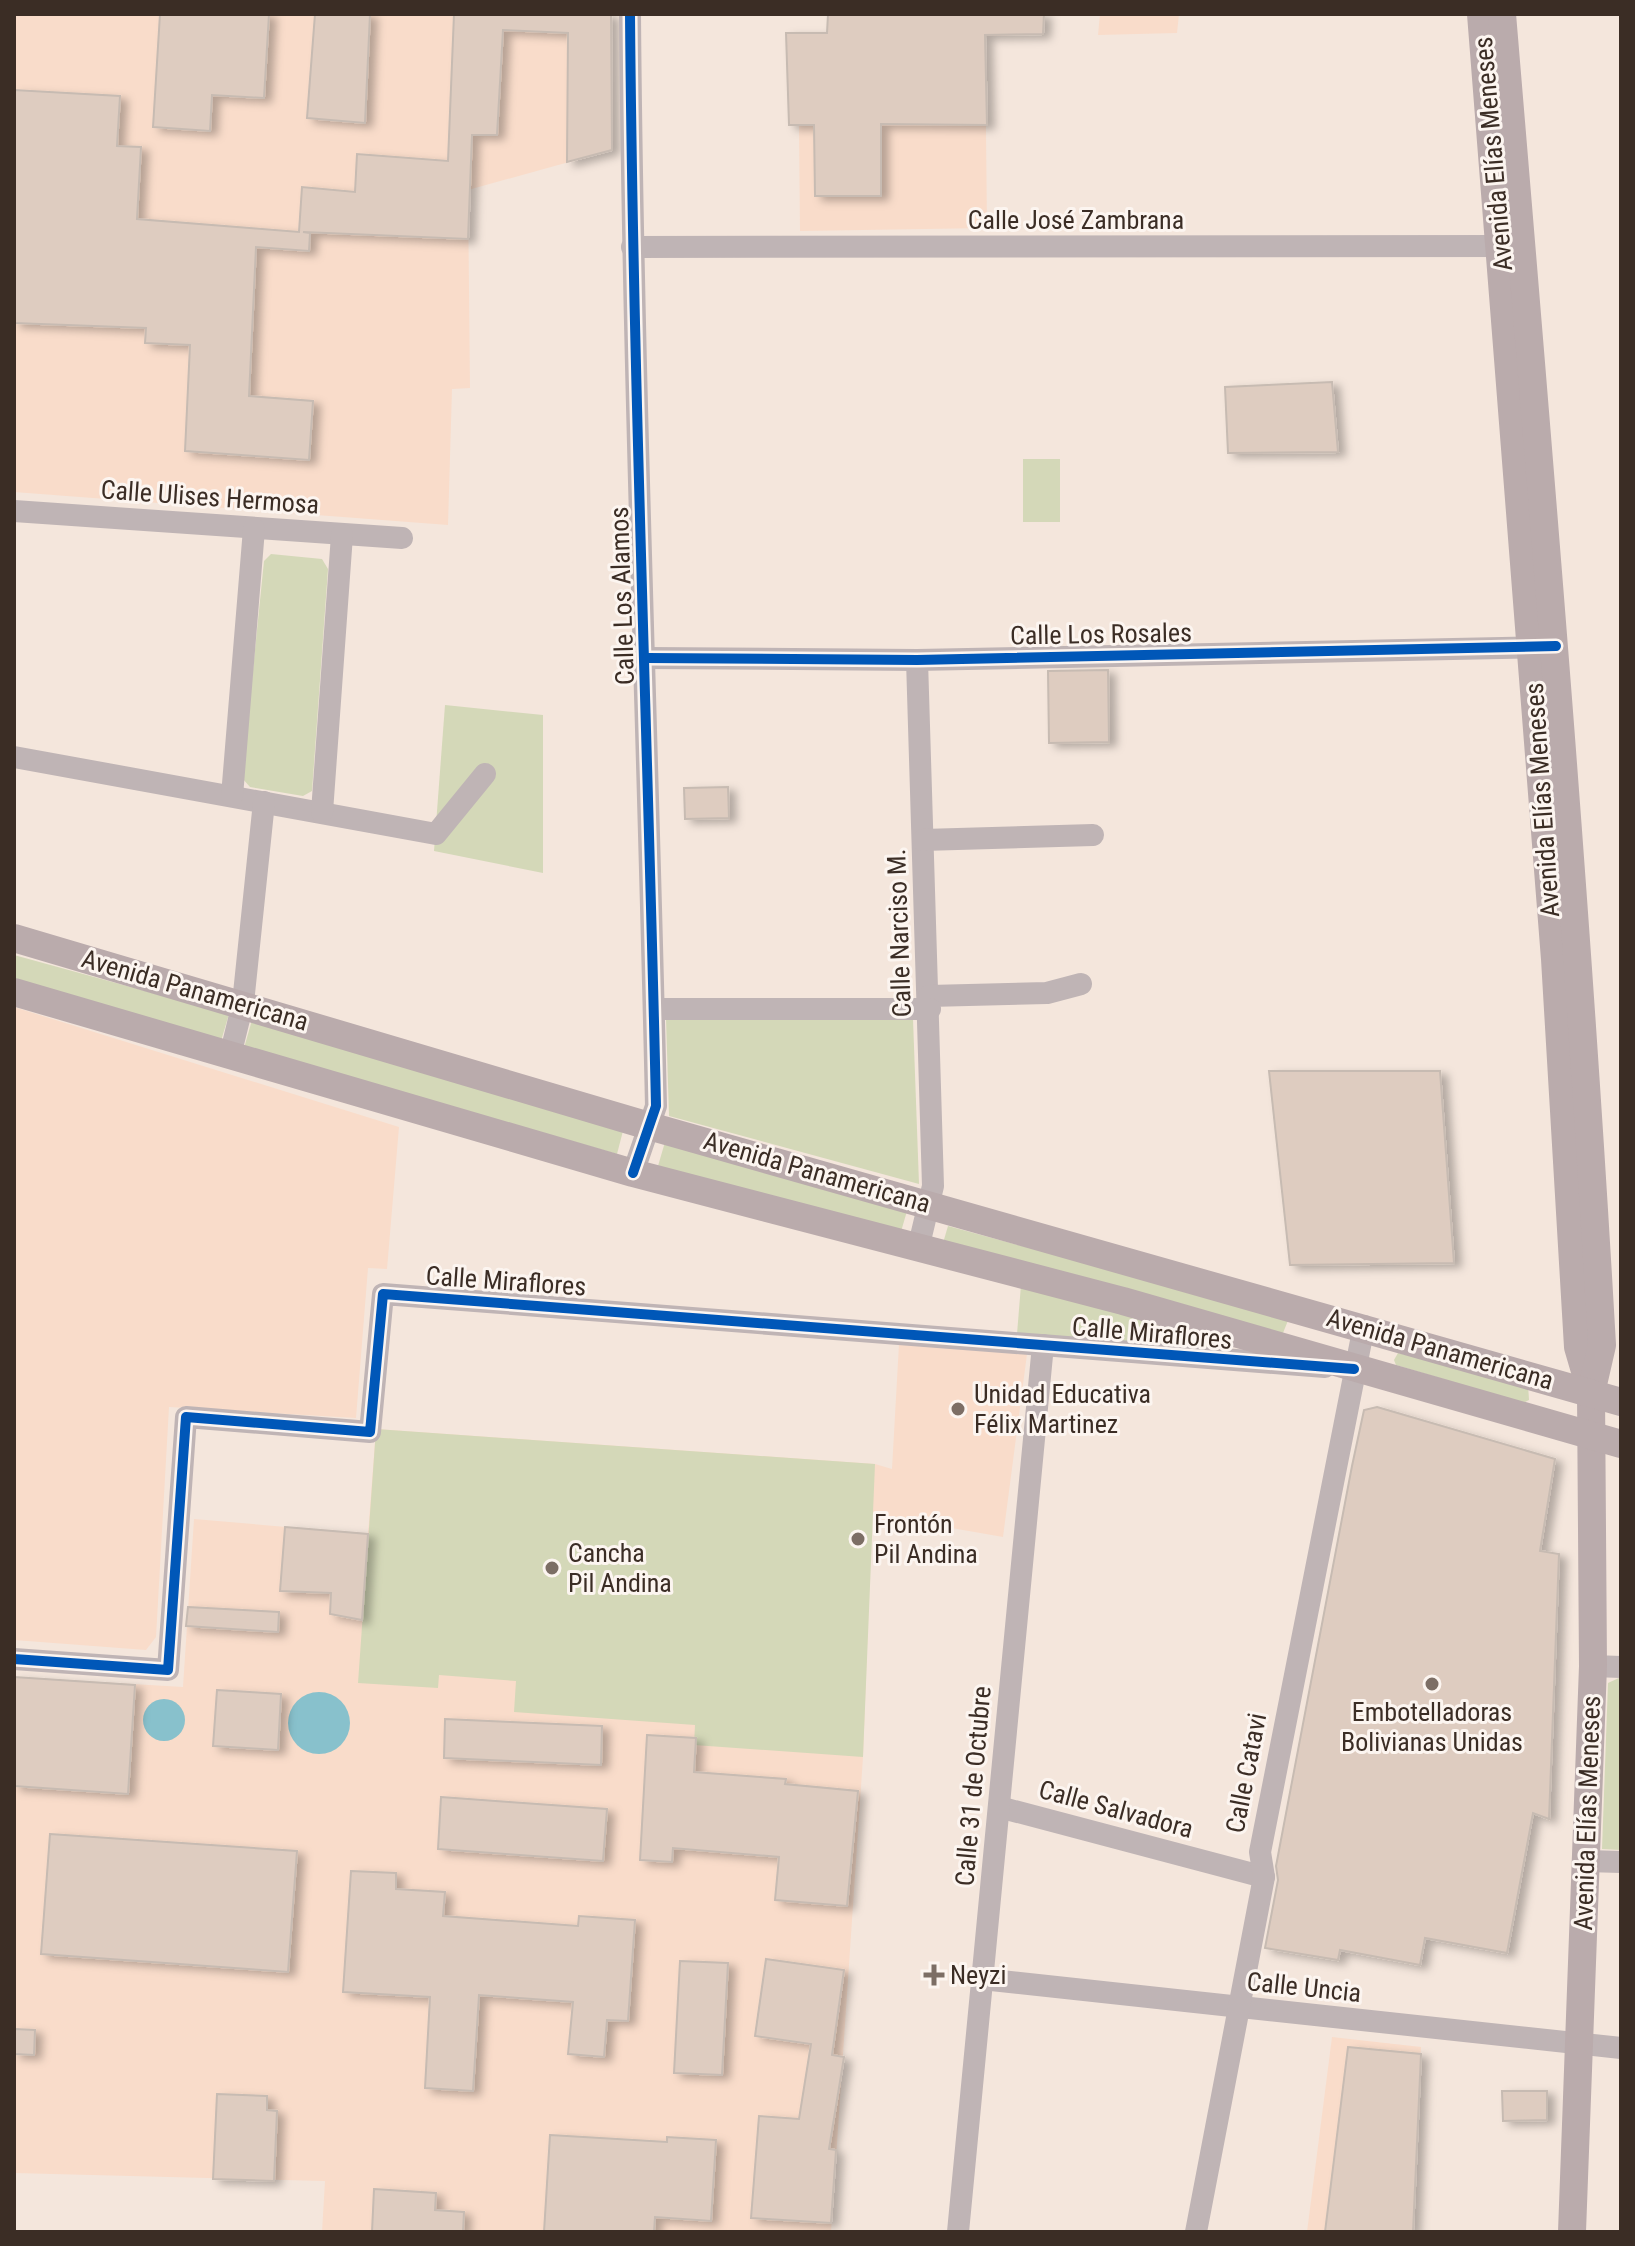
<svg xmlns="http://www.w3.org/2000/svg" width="1635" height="2246" viewBox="0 0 1635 2246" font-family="'Roboto Condensed',sans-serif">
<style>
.built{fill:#f9dcca}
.green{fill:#d4d8b8}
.water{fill:#88c1cc}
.building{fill:#deccc0;stroke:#c7bbb2;stroke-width:2;filter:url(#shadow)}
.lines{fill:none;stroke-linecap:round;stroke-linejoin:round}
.minor{stroke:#bfb4b5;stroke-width:22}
.major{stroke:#baabac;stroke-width:28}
.cycleway-casing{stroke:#fcf5f0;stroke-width:15}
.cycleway{stroke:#0057b8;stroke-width:10}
.poi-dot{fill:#7c6e65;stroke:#fcf5f0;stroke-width:3}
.labels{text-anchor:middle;stroke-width:6;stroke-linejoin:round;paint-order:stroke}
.street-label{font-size:26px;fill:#3b2d25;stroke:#fcf5f0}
.poi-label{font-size:26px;fill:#3b2d25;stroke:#fcf5f0;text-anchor:start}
</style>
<defs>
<filter id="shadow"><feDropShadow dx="7" dy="4" stdDeviation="4" flood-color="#0004"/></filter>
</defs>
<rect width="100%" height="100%" fill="#f4e6dc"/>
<g class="built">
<path d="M14,14H611L612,150L468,190L470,388L452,389L448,525L14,492Z"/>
<path d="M828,14H1044L1043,34L985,36L987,228L800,231L799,126L789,125L786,33H827Z"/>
<path d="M1100,14H1179L1177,33L1098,35Z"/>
<path d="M14,1007L399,1127L387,1269L368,1268L356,1418L169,1407L156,1637L146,1650L14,1640Z"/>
<path d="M899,1344L1027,1354L1003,1537L872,1514L863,1757L831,2232H322L325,2181L14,2173V1677L183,1687L194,1519L368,1534L376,1429L875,1464L892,1469Z"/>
<path d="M1332,2037L1421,2047L1413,2232H1307Z"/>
</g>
<g class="green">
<rect x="1023" y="459" width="37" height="63"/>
<path d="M271,554L322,559L328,569L312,791L303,796L250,787L242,778L264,561Z"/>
<path d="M445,705L543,715V873L434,851Z"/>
<path d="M14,955L229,1014L221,1041L14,980Z"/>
<path d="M666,1018L913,1019L919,1184L669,1116Z"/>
<path d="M252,1020L624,1127L617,1154L244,1048Z"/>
<path d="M665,1142L907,1211L900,1235L658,1166Z"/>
<path d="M948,1226L1289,1318L1283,1333L943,1243Z"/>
<path d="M1021,1285L1214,1335L1212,1350L1017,1334Z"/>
<path d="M1398,1353L1528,1385L1529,1400L1523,1403L1396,1365L1394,1360Z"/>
<path d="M376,1429L875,1464L863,1757L694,1745L695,1725L514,1712L516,1681L439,1675L438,1688L358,1683Z"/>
<path d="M1621,1677V1850L1602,1849L1608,1683Z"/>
</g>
<g class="water">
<circle cx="319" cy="1723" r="31"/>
<circle cx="164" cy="1720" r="21"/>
</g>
<g class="building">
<path d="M160,14H269L264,98L212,95L210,131L153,127Z"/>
<path d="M315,14H370L365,123L307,118Z"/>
<path d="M454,14H611L612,150L567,162L568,33L503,30L497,135H472L468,239L303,232L310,233L309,251L256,247L249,396L313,401L309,460L185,451L190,345L145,343L146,328L14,323V90L120,96L117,146L141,147L137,219L299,232L302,187L355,192L357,154L448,161Z"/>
<path d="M828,14H1044L1043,34L985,35L987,125L881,124V196H815L814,125H789L786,33H827Z"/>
<path d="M1332,382L1338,452L1228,453L1225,387Z"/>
<path d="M1108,670L1109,742L1049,743L1048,671Z"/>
<path d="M728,787L729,818L685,819L684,788Z"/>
<path d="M1269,1071H1440L1454,1263L1290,1265Z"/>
<path d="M1377,1407L1555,1459L1540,1551L1559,1554L1549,1819L1533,1813L1507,1953L1425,1938L1420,1965L1340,1950L1338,1960L1265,1948L1278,1880L1276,1866L1352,1466L1364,1410Z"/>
<path d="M285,1527L368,1534L362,1620L330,1614L331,1593L280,1591Z"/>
<path d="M188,1607L279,1612L278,1632L186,1626Z"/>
<path d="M14,1677L135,1685L128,1794L14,1786Z"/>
<path d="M217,1690L281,1694L278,1750L213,1746Z"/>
<path d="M445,1719L602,1726L601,1765L444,1758Z"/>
<path d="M647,1735L696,1738L694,1772L786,1779L785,1784L858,1791L847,1906L775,1900L779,1857L673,1848L672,1862L640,1860Z"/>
<path d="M441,1797L607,1809L603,1861L438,1849Z"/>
<path d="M50,1834L297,1851L288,1972L41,1954Z"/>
<path d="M351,1871L396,1873V1889L445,1892L443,1916L578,1926L579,1916L635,1920L628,2021L607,2020L604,2057L568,2054L573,2002L479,1995L473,2091L425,2088L430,1997L343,1992Z"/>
<path d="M766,1959L844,1970L832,2055L844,2057L829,2149L836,2150L831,2223L751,2218L759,2116L799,2119L811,2044L755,2036Z"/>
<path d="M680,1961L728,1963L722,2075L674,2073Z"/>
<path d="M14,2029L35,2030L34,2055L14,2054Z"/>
<path d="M1348,2047L1421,2054L1413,2232H1325Z"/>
<path d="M1502,2091H1547V2120L1503,2121Z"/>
<path d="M217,2094L267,2096V2110L277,2111L274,2181L213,2179Z"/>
<path d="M550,2135L667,2142V2137L716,2140L711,2221L655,2217L654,2232H544Z"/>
<path d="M374,2189L436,2193L435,2210L464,2212L463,2232H372Z"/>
</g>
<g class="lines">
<g class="minor">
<path d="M630,14C633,378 648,742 656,1106L633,1173"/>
<path d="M632,247L1514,246"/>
<path d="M14,511L402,538"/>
<path d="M647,658L917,660L1545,647"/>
<path d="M917,660L933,1186L918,1249"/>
<path d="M14,757L436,834L485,774"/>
<path d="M232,796L254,529"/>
<path d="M322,812L342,535"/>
<path d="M923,840L1093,835"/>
<path d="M929,996L1047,993L1081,984"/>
<path d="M654,1009H930"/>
<path d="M230,1056L243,1003L264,802"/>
<path d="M14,1659L168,1670L186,1417L370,1432L383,1294L1325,1367"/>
<path d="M1593,1666L1621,1667"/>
<path d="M999,1807L1264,1877"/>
<path d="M1586,1861L1621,1862"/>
<path d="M982,1979L1621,2048"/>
<path d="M958,2232L1043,1345"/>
<path d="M1196,2232L1264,1877L1260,1852L1364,1326"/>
</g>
<g class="major">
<path d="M1481,14L1555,959L1578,1347L1590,1388"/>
<path d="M1502,14C1539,458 1577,901 1602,1345L1591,1393L1593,1666L1572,2232"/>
<path d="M14,938L649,1126L1621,1402"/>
<path d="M14,992L633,1173L1123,1301L1621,1444"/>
</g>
<defs>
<g id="cycleway">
<path d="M630,14C633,378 648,742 656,1106L633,1173"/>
<path d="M647,658L917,660L1556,646"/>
<path d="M14,1659L168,1670L186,1417L370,1432L383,1294L1354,1369"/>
</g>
</defs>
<use href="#cycleway" class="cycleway-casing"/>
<use href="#cycleway" class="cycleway"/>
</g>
<g class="poi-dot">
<circle cx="958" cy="1409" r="8"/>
<circle cx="858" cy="1539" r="8"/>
<circle cx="552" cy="1568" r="8"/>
<circle cx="1432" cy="1684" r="8"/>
<path d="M930 1963h8v8h8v8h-8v8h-8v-8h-8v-8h8z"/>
</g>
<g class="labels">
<g class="street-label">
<text transform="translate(1493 154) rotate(-95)" y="9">Avenida Elías Meneses</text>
<text x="1076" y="229">Calle José Zambrana</text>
<text transform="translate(210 497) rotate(4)" y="9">Calle Ulises Hermosa</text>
<text transform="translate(622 596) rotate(-92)" y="9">Calle Los Alamos</text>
<text transform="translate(1101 634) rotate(-1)" y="9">Calle Los Rosales</text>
<text transform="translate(1542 800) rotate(-94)" y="9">Avenida Elías Meneses</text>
<text transform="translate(899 933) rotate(-92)" y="9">Calle Narciso M.</text>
<text transform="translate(195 990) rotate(16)" y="9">Avenida Panamericana</text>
<text transform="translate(817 1172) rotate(16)" y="9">Avenida Panamericana</text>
<text transform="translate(506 1281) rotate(4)" y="9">Calle Miraflores</text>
<text transform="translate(1152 1333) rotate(5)" y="9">Calle Miraflores</text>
<text transform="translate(1440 1349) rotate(16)" y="9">Avenida Panamericana</text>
<text transform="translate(1246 1773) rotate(-79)" y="9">Calle Catavi</text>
<text transform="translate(973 1786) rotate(-85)" y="9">Calle 31 de Octubre</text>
<text transform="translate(1116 1809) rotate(15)" y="9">Calle Salvadora</text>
<text transform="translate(1587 1813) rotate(-88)" y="9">Avenida Elías Meneses</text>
<text transform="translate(1304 1987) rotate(6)" y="9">Calle Uncia</text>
</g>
<g class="poi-label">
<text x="974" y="1403">Unidad Educativa<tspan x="974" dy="30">Félix Martinez</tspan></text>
<text x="874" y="1533">Frontón<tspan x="874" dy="30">Pil Andina</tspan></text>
<text x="568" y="1562">Cancha<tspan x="568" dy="30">Pil Andina</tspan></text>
<text x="1432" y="1721" text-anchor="middle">Embotelladoras<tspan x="1432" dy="30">Bolivianas Unidas</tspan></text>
<text x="950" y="1984">Neyzi</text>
</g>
</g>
<rect width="1635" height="2246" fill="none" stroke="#3b2d25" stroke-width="32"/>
</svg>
